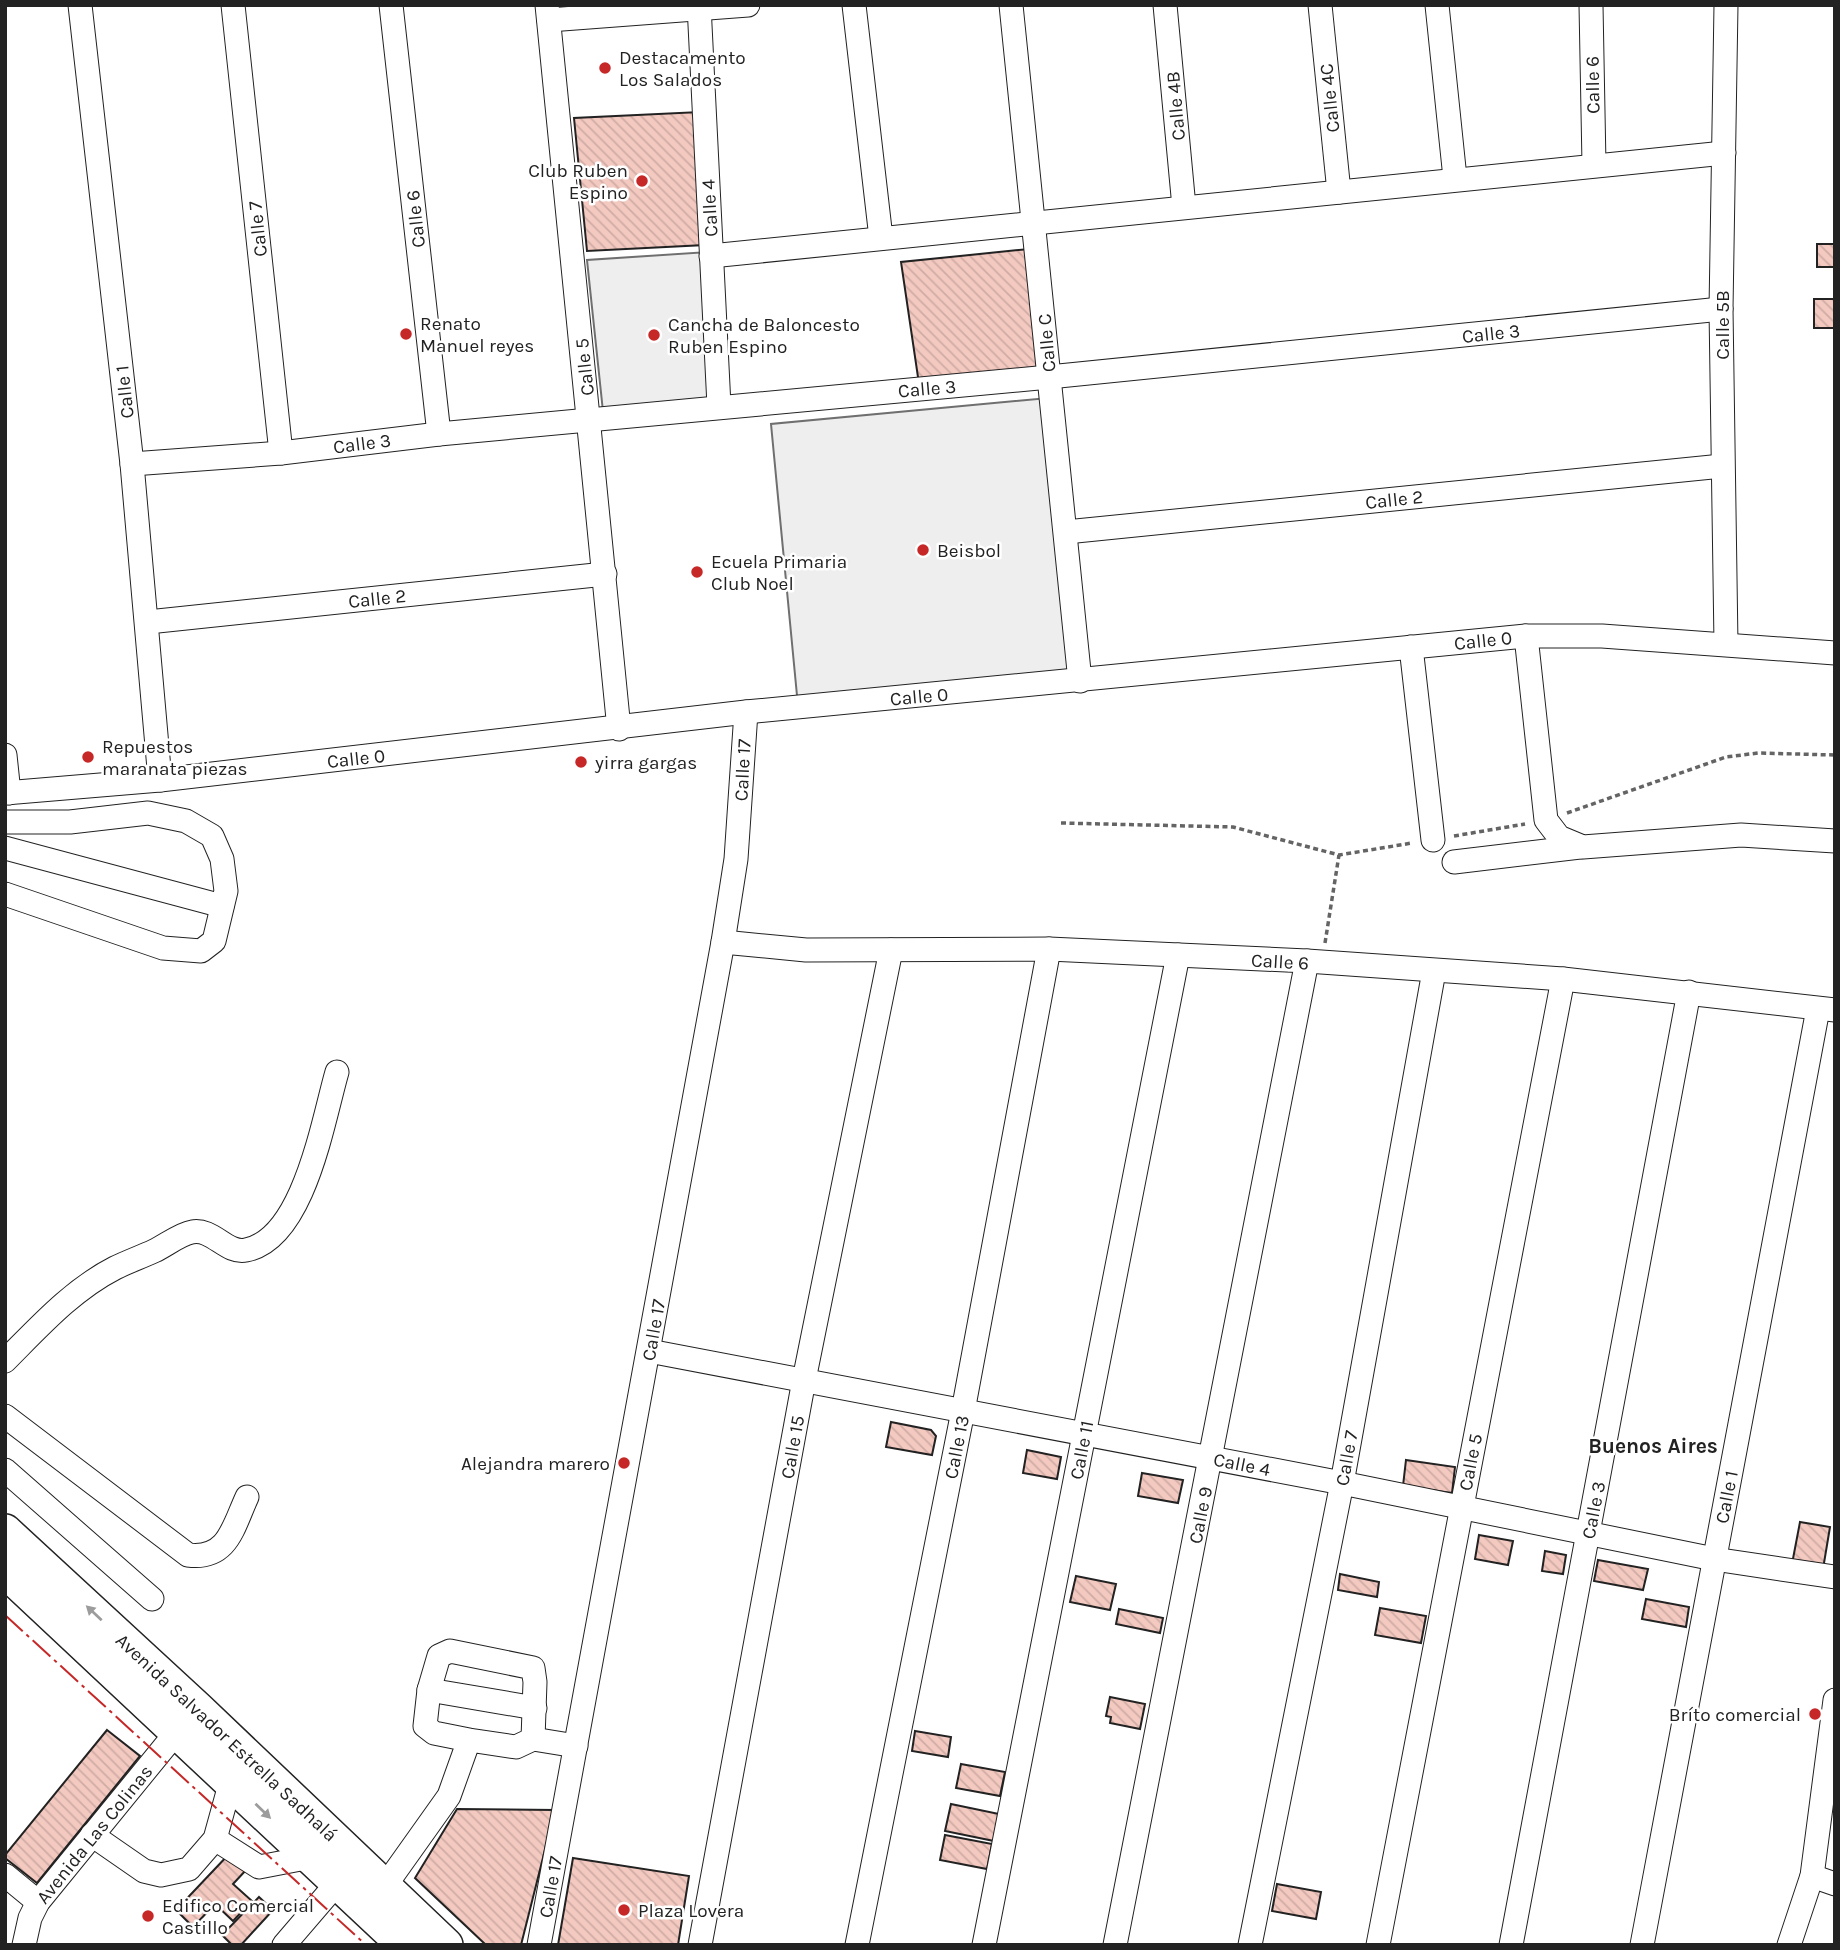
<svg xmlns="http://www.w3.org/2000/svg" width="1840" height="1950" viewBox="0 0 1840 1950" font-family="Karla,sans-serif">
<style>
.pitch{fill:#eee;stroke:#6f6f6f;stroke-width:2}
.building{fill:url(#building-back-hatch);stroke:#222;stroke-width:2}
.lines{fill:none;stroke-linecap:round;stroke-linejoin:round}
.minor-casing{stroke:#222;stroke-width:25}
.highway-casing{stroke:#222;stroke-width:36}
.path{stroke:#646464;stroke-width:3.5;stroke-dasharray:5 3.5;stroke-linecap:butt}
.minor{stroke:#fff;stroke-width:23}
.highway{stroke:#fff;stroke-width:33}
.power{stroke:#c62828;stroke-width:2;stroke-dasharray:24 5 3.5 5;stroke-linecap:butt}
.oneway{fill:#9c9c9c}
.poi-dot{fill:#c62828;stroke:#fff;stroke-width:2.5}
.labels{text-anchor:middle;stroke-width:5;stroke-linejoin:round;paint-order:stroke}
.poi-label{font-size:19px;fill:#222;stroke:#fff;text-anchor:start}
.street-label{font-size:19px;fill:#222;stroke:#fff}
.neighbourhood-label{font-size:21px;font-weight:bold;fill:#222;stroke:#fff}
</style>
<defs>
<pattern id="building-back-hatch" width="6" height="6" patternUnits="userSpaceOnUse" patternTransform="scale(1.75)"><rect width="6" height="6" fill="#f3c9c0"/><path d="M-1 5l2 2M0 0l6 6M5-1l2 2" fill="none" stroke="#d0aca5"/></pattern>
</defs>
<rect width="100%" height="100%" fill="#fff"/>
<g class="pitch">
<path d="M708,252L717,409L604,421L587,260Z"/>
<path d="M1048,398L1075,676L798,706L771,424Z"/>
</g>
<g class="building">
<path d="M700,112L705,245L587,251L574,118Z"/>
<rect x="1817" y="244" width="18" height="23"/>
<path d="M1029,249L1044,372L919,384L901,262Z"/>
<rect x="1814" y="299" width="21" height="29"/>
<path d="M891,1422L931,1430L936,1436L932,1455L886,1447Z"/>
<path d="M1027,1450L1061,1457L1057,1479L1023,1473Z"/>
<path d="M1406,1460L1455,1467L1452,1493L1403,1486Z"/>
<path d="M1142,1473L1183,1480L1178,1503L1138,1496Z"/>
<path d="M1800,1522L1830,1527L1823,1569L1792,1564Z"/>
<path d="M1479,1535L1513,1541L1508,1565L1475,1559Z"/>
<path d="M1545,1551L1566,1555L1563,1574L1542,1571Z"/>
<path d="M1598,1560L1648,1569L1643,1590L1594,1581Z"/>
<path d="M1340,1574L1379,1582L1377,1597L1338,1590Z"/>
<path d="M1076,1576L1116,1584L1110,1610L1070,1602Z"/>
<path d="M1646,1599L1689,1607L1686,1627L1642,1619Z"/>
<path d="M1380,1608L1426,1616L1421,1643L1375,1635Z"/>
<path d="M1119,1609L1163,1618L1160,1633L1116,1624Z"/>
<path d="M1110,1697L1145,1704L1140,1729L1110,1723L1111,1717L1106,1716Z"/>
<path d="M107,1730L140,1756L37,1883L5,1858V1855Z"/>
<path d="M915,1731L951,1737L948,1757L912,1751Z"/>
<path d="M961,1764L1005,1772L1000,1796L956,1788Z"/>
<path d="M951,1804L999,1814L994,1841L945,1831Z"/>
<path d="M457,1809L555,1810L521,1945H486L415,1878Z"/>
<path d="M945,1835L992,1844L987,1869L940,1860Z"/>
<path d="M230,1853L247,1869L233,1884L252,1901L233,1921L215,1904L193,1927L176,1910Z"/>
<path d="M573,1858L689,1876L678,1945H558Z"/>
<path d="M1277,1884L1321,1892L1316,1919L1272,1911Z"/>
<path d="M259,1897L273,1910L241,1945H232L222,1935Z"/>
</g>
<g class="lines">
<defs>
<g id="minor">
<path d="M80,5L132,464L160,780"/>
<path d="M233,5L281,453"/>
<path d="M391,5L439,434"/>
<path d="M547,5L619,729"/>
<path d="M699,5L719,406"/>
<path d="M854,5L881,238"/>
<path d="M1011,5L1080,681"/>
<path d="M1165,5L1184,207"/>
<path d="M1320,5L1339,192"/>
<path d="M1437,5L1455,178"/>
<path d="M1591,5L1594,165"/>
<path d="M549,20L748,5"/>
<path d="M711,256L1724,153"/>
<path d="M132,464L281,453L439,434L1049,377L1721,309"/>
<path d="M1066,532L1722,466"/>
<path d="M148,622L605,574"/>
<path d="M1526,636L1546,820L1559,837L1583,847L1741,835L1835,841"/>
<path d="M1726,644L1721,309L1726,5"/>
<path d="M1411,647L1433,840"/>
<path d="M5,755L9,793"/>
<path d="M5,793L160,780L746,712L1526,636H1602L1835,653"/>
<path d="M5,822H70L148,813L186,821L212,836L222,859L226,891L214,941L201,951L163,948L5,894"/>
<path d="M5,848L222,906"/>
<path d="M1454,862L1580,847"/>
<path d="M723,942L806,950L1049,949L1307,961L1563,979L1835,1010"/>
<path d="M649,1351L1342,1483L1714,1559L1835,1577"/>
<path d="M5,1361C39,1327 72,1290 115,1268C127,1262 141,1257 154,1251C165,1246 180,1234 192,1232C213,1228 226,1254 246,1250C304,1239 323,1120 337,1072"/>
<path d="M5,1416L188,1555C228,1560 233,1527 247,1497"/>
<path d="M5,1470L152,1599"/>
<path d="M429,1690L535,1708"/>
<path d="M533,1739L576,1746"/>
<path d="M92,1835L144,1871L161,1875L189,1869L215,1839L231,1781"/>
<path d="M215,1839L259,1867L311,1857"/>
<path d="M5,1875L38,1902"/>
<path d="M1812,1876L1835,1884"/>
<path d="M385,1886L449,1796L469,1740L516,1747L533,1739L535,1682L533,1668L450,1651L439,1656L429,1690L425,1726L434,1733L469,1740"/>
<path d="M24,1945L30,1918L38,1902L184,1723"/>
<path d="M284,1945L338,1882"/>
<path d="M539,1945L723,942L736,859L746,712"/>
<path d="M700,1945L804,1380L891,950"/>
<path d="M857,1945L963,1411L1049,949"/>
<path d="M984,1945L1178,955"/>
<path d="M1115,1945L1307,961"/>
<path d="M1250,1945L1342,1483L1434,971"/>
<path d="M1378,1945L1563,979"/>
<path d="M1511,1945L1689,992"/>
<path d="M1642,1945L1818,1009"/>
<path d="M1789,1945L1812,1876L1835,1700"/>
</g>
<g id="highway">
<path d="M5,1531L198,1709L446,1945"/>
<path d="M5,1571L404,1945"/>
</g>
</defs>
<use href="#minor" class="minor-casing"/>
<use href="#highway" class="highway-casing"/>
<g class="path">
<path d="M1567,813L1726,757L1758,753L1835,755"/>
<path d="M1061,823L1233,827L1339,855L1412,843"/>
<path d="M1454,836L1525,824"/>
<path d="M1325,943L1339,855"/>
</g>
<use href="#minor" class="minor"/>
<use href="#highway" class="highway"/>
<path class="power" d="M5,1615L366,1945"/>
</g>
<defs><path id="oneway-solid" d="M-6-.8H1V-3.2L6.5 0L1 3.2V.8H-6Z" transform="scale(1.75)"/></defs>
<g class="oneway">
<use href="#oneway-solid" transform="translate(94 1613) rotate(-137)"/>
<use href="#oneway-solid" transform="translate(263 1811) rotate(44)"/>
</g>
<g class="poi-dot">
<circle cx="605" cy="68" r="7"/>
<circle cx="642" cy="181" r="7"/>
<circle cx="406" cy="334" r="7"/>
<circle cx="654" cy="335" r="7"/>
<circle cx="923" cy="550" r="7"/>
<circle cx="697" cy="572" r="7"/>
<circle cx="88" cy="757" r="7"/>
<circle cx="581" cy="762" r="7"/>
<circle cx="624" cy="1463" r="7"/>
<circle cx="1815" cy="1714" r="7"/>
<circle cx="624" cy="1910" r="7"/>
<circle cx="148" cy="1916" r="7"/>
</g>
<g class="labels">
<g class="poi-label">
<text x="619" y="64">Destacamento<tspan x="619" dy="22">Los Salados</tspan></text>
<text x="628" y="177" text-anchor="end">Club Ruben<tspan x="628" dy="22">Espino</tspan></text>
<text x="420" y="330">Renato<tspan x="420" dy="22">Manuel reyes</tspan></text>
<text x="668" y="331">Cancha de Baloncesto<tspan x="668" dy="22">Ruben Espino</tspan></text>
<text x="937" y="557">Beisbol</text>
<text x="711" y="568">Ecuela Primaria<tspan x="711" dy="22">Club Noel</tspan></text>
<text x="102" y="753">Repuestos<tspan x="102" dy="22">maranata piezas</tspan></text>
<text x="595" y="769">yirra gargas</text>
<text x="610" y="1470" text-anchor="end">Alejandra marero</text>
<text x="1801" y="1721" text-anchor="end">Bríto comercial</text>
<text x="162" y="1912">Edifico Comercial<tspan x="162" dy="22">Castillo</tspan></text>
<text x="638" y="1917">Plaza Lovera</text>
</g>
<g class="street-label">
<text transform="translate(1592 85) rotate(-91)" y="7">Calle 6</text>
<text transform="translate(1329 98) rotate(-96)" y="7">Calle 4C</text>
<text transform="translate(1175 106) rotate(-95)" y="7">Calle 4B</text>
<text transform="translate(709 208) rotate(-93)" y="7">Calle 4</text>
<text transform="translate(415 219) rotate(-96)" y="7">Calle 6</text>
<text transform="translate(257 229) rotate(-96)" y="7">Calle 7</text>
<text transform="translate(1722 325) rotate(-90)" y="7">Calle 5B</text>
<text transform="translate(1491 333) rotate(-6)" y="7">Calle 3</text>
<text transform="translate(1046 343) rotate(-95)" y="7">Calle C</text>
<text transform="translate(584 367) rotate(-96)" y="7">Calle 5</text>
<text transform="translate(927 388) rotate(-5)" y="7">Calle 3</text>
<text transform="translate(124 392) rotate(-96)" y="7">Calle 1</text>
<text transform="translate(362 443) rotate(-7)" y="7">Calle 3</text>
<text transform="translate(1394 499) rotate(-6)" y="7">Calle 2</text>
<text transform="translate(377 598) rotate(-6)" y="7">Calle 2</text>
<text transform="translate(1483 640) rotate(-6)" y="7">Calle 0</text>
<text transform="translate(919 696) rotate(-5)" y="7">Calle 0</text>
<text transform="translate(356 758) rotate(-6)" y="7">Calle 0</text>
<text transform="translate(742 770) rotate(-87)" y="7">Calle 17</text>
<text transform="translate(1280 961) rotate(3)" y="7">Calle 6</text>
<text transform="translate(653 1330) rotate(-80)" y="7">Calle 17</text>
<text transform="translate(792 1447) rotate(-80)" y="7">Calle 15</text>
<text transform="translate(956 1447) rotate(-79)" y="7">Calle 13</text>
<text transform="translate(1081 1450) rotate(-79)" y="7">Calle 11</text>
<text transform="translate(1346 1458) rotate(-80)" y="7">Calle 7</text>
<text transform="translate(1470 1462) rotate(-79)" y="7">Calle 5</text>
<text transform="translate(1242 1464) rotate(11)" y="7">Calle 4</text>
<text transform="translate(1726 1497) rotate(-79)" y="7">Calle 1</text>
<text transform="translate(1593 1510) rotate(-79)" y="7">Calle 3</text>
<text transform="translate(1200 1515) rotate(-79)" y="7">Calle 9</text>
<text transform="translate(227 1737) rotate(43)" y="7">Avenida Salvador Estrella Sadhalá</text>
<text transform="translate(94 1834) rotate(-51)" y="7">Avenida Las Colinas</text>
<text transform="translate(550 1887) rotate(-80)" y="7">Calle 17</text>
</g>
<g class="neighbourhood-label">
<text x="1653" y="1453">Buenos Aires</text>
</g>
</g>
<rect width="1840" height="1950" fill="none" stroke="#222222" stroke-width="14"/>
</svg>
